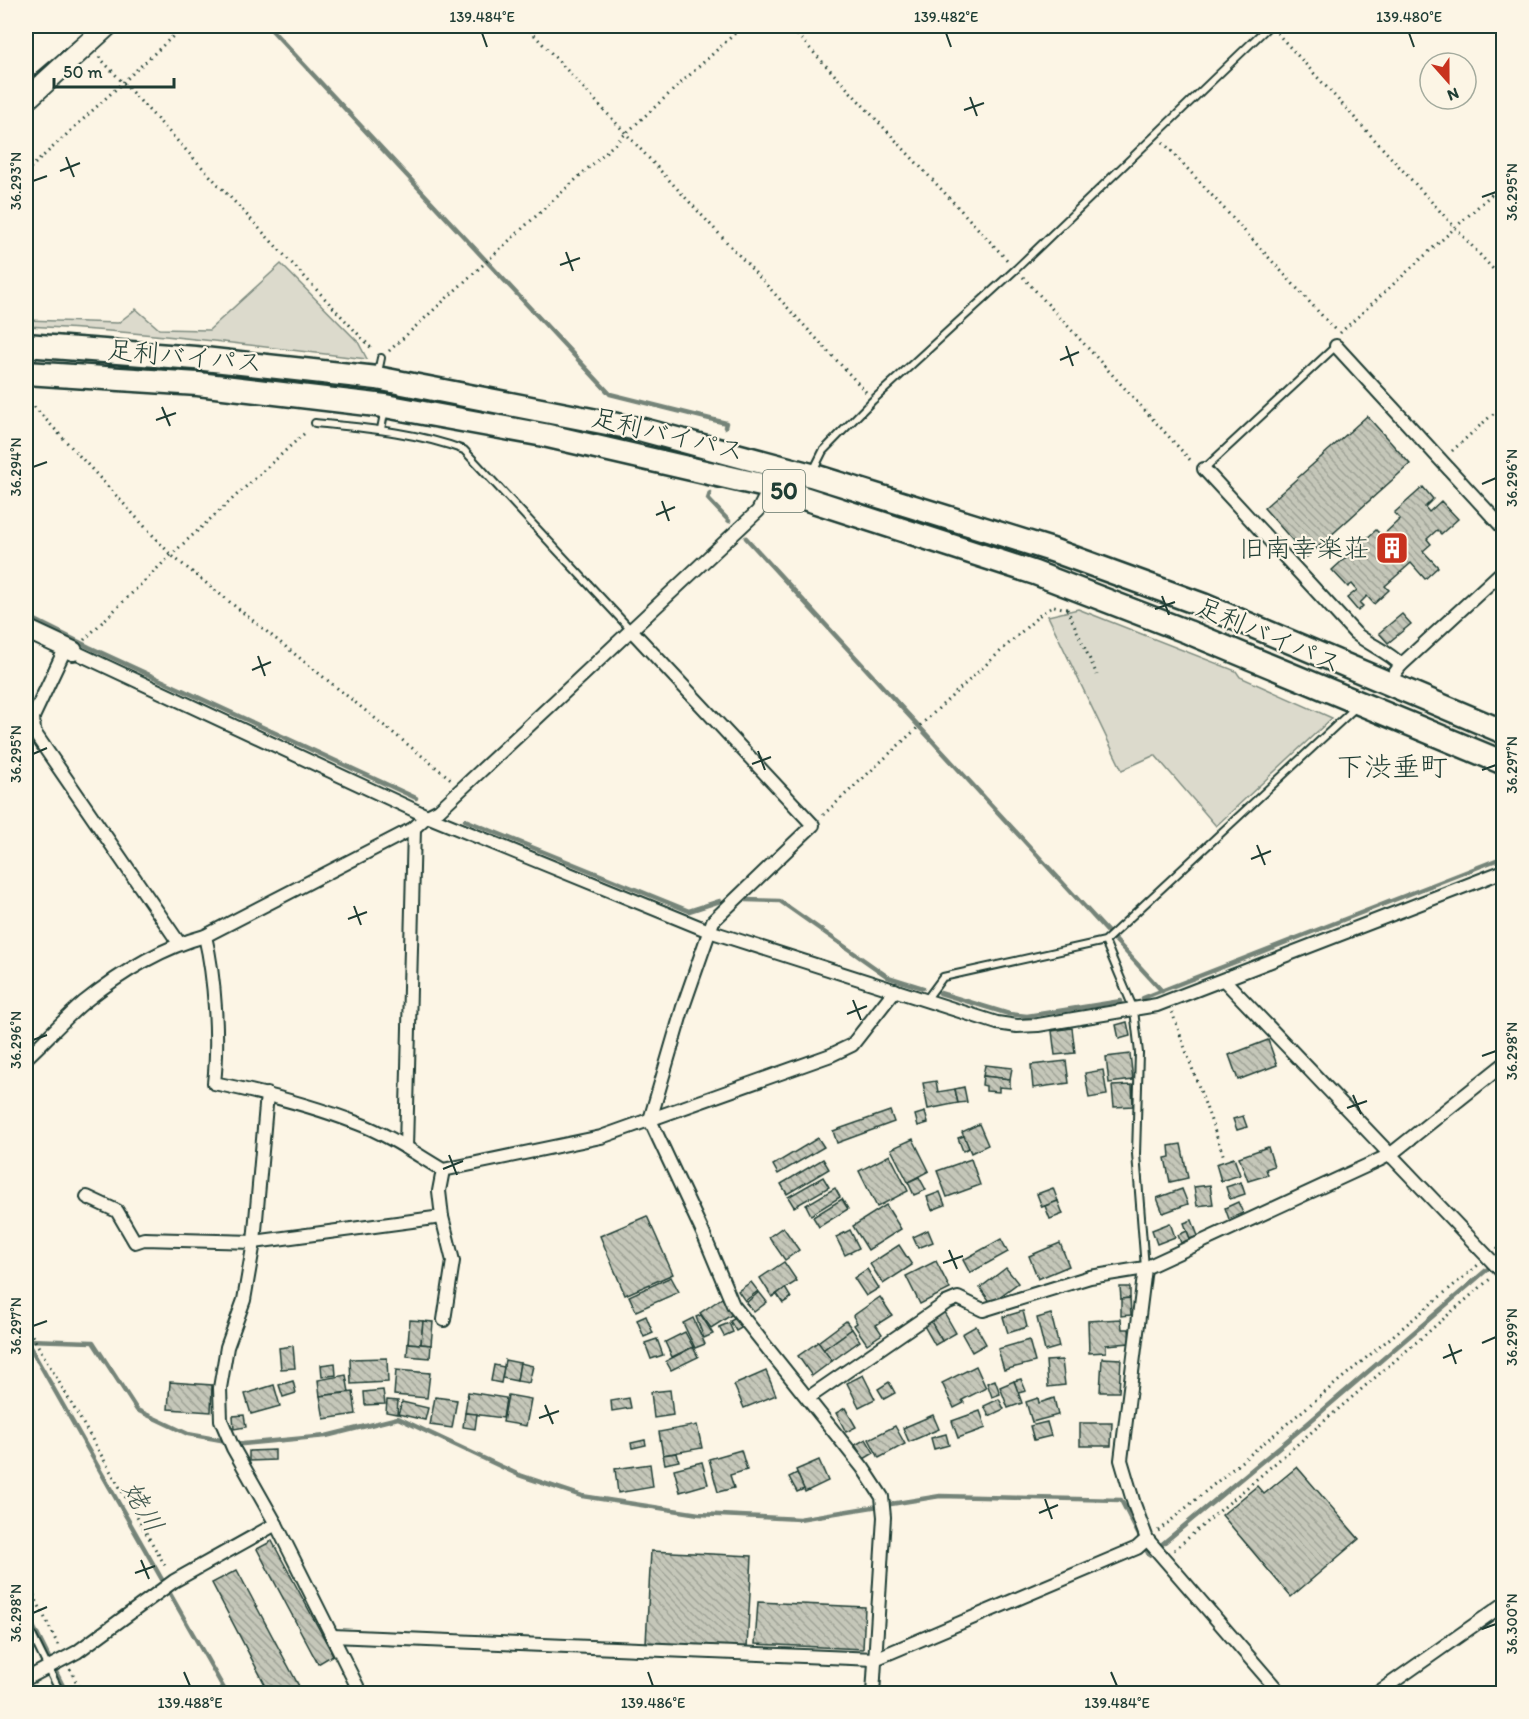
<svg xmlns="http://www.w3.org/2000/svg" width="1529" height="1719" viewBox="0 0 1529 1719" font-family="Itim,'Klee One',sans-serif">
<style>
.green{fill:#dcdacc;stroke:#7e8c80;stroke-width:1.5}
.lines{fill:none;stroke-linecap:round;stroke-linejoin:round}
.stream{stroke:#758479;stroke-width:4.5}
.building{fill:url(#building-back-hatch);stroke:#1f3d34;stroke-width:1.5}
.lane-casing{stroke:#1f3d34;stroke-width:10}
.street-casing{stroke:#1f3d34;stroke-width:16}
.secondary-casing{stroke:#1f3d34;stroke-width:22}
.primary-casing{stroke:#1f3d34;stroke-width:24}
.highway-casing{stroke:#1f3d34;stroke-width:27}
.path{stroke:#1f3d34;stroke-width:3;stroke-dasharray:1.5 4.5;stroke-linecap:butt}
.lane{stroke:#fcf5e5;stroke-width:6}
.street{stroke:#fcf5e5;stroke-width:12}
.secondary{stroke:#fcf5e5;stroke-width:18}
.primary{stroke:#fcf5e5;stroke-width:20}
.highway{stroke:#fcf5e5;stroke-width:22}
.ticks{fill:none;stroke:#1f3d34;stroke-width:2}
.labels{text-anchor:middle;stroke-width:4.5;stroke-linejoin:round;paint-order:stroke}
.shield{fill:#fcf5e5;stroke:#617469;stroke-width:1.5}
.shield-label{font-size:24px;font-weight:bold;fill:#1f3d34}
.street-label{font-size:26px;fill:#1f3d34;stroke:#fcf5e5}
.poi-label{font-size:26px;fill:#1f3d34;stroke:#fcf5e5;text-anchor:end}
.water-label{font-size:27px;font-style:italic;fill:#435a51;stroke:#fcf5e5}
.quarter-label{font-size:28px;fill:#1f3d34;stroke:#fcf5e5}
.neatline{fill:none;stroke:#1f3d34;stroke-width:2}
.ticks-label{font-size:15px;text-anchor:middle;fill:#1f3d34}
</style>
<defs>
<pattern id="building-back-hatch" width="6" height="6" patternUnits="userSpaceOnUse" patternTransform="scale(1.5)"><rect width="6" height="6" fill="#c5c7b9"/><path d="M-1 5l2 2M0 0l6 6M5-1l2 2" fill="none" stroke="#9fa397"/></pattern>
</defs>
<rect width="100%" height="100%" fill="#fcf5e5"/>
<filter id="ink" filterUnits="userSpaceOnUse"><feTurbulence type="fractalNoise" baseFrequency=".0167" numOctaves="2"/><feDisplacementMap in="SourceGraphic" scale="12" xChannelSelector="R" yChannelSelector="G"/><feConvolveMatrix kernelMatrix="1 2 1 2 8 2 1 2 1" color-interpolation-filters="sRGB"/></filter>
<g filter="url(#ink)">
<g class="green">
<path d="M281,264L358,342L367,359C253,345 140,331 26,326V320L118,323L136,309L159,329L209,330Z"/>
<path d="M1078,609L1236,671L1240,677L1332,718L1216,826L1155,755L1122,770L1048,616Z"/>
</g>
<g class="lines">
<g class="stream">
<path d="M268,26L610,394L726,423L725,427"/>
<path d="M710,493L708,499L729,521"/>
<path d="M746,538L1162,991"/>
<path d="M26,604L33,619L89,647L416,798"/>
<path d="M465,820L689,911L720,901"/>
<path d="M746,900L780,901L888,977L923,988"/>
<path d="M940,993L1009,1014L1027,1016L1121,1001"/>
<path d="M1143,998L1504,857"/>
<path d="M26,1340L93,1342L137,1410L188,1434L243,1444L326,1436L398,1418L519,1475L582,1496L699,1514L799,1519L940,1496L1121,1500L1149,1555L1307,1424L1504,1255"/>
<path d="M26,1340L227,1694"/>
<path d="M26,1612L67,1694"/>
</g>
</g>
<g class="building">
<path d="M1367,416L1410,464L1307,557L1264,508Z"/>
<path d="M1423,487L1433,499L1425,507L1429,512L1441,501L1458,519L1441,534L1437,530L1427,539L1431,544L1423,551L1438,567L1425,579L1411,563L1385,586L1389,590L1374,604L1367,596L1360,603L1363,606L1358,611L1347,598L1357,590L1352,584L1348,587L1332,570L1376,530L1382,536L1400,519L1394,513Z"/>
<path d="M1402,614L1411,624L1388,643L1379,633Z"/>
<path d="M1127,1022L1130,1036L1119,1039L1116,1025Z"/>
<path d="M1072,1028L1075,1053L1055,1055L1052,1031Z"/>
<path d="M1268,1040L1277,1065L1238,1080L1229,1055Z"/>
<path d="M1130,1054L1133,1080L1109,1083L1106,1057Z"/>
<path d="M1066,1061L1069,1083L1033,1088L1031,1065Z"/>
<path d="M985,1065L1012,1068L1010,1079L983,1076Z"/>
<path d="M1103,1070L1107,1095L1089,1098L1085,1073Z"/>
<path d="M983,1076L1010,1079V1088L999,1087V1092L986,1091V1086L982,1085Z"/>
<path d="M936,1081L938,1092L955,1089L958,1103L928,1109L923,1083Z"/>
<path d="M1132,1085L1133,1106L1114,1107L1112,1086Z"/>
<path d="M964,1087L967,1102L958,1103L955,1089Z"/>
<path d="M890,1111L894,1122L837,1143L833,1131Z"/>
<path d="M925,1112L928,1123L918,1126L915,1115Z"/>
<path d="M1243,1116L1247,1127L1237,1130L1233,1119Z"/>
<path d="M979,1124L988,1145L971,1153L962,1132Z"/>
<path d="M964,1136L969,1148L963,1151L958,1138Z"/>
<path d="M818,1138L824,1147L778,1174L773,1165Z"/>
<path d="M913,1139L929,1171L908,1182L891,1149Z"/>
<path d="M1181,1144L1188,1178L1170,1182L1165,1158L1170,1157L1169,1146Z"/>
<path d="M1268,1147L1274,1166L1266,1169L1268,1175L1248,1181L1239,1157Z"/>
<path d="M890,1155L908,1191L877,1207L859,1171Z"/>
<path d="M1234,1158L1240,1175L1221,1181L1216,1164Z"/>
<path d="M823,1159L829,1169L787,1194L781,1184Z"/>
<path d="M971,1159L980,1185L947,1197L937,1171Z"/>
<path d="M823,1177L829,1187L794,1207L788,1197Z"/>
<path d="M919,1177L926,1190L914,1195L908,1182Z"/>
<path d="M1241,1182L1245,1194L1230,1199L1226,1187Z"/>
<path d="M1210,1185L1213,1204L1197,1206L1194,1187Z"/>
<path d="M835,1188L840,1197L811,1215L806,1205Z"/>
<path d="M1053,1188L1058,1201L1042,1207L1037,1194Z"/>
<path d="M1182,1189L1188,1204L1163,1213L1157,1198Z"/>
<path d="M940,1192L945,1205L932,1210L927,1197Z"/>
<path d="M842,1199L848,1209L819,1227L813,1217Z"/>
<path d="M1058,1201L1063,1214L1050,1219L1045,1206Z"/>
<path d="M1238,1202L1243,1213L1229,1219L1225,1208Z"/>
<path d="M886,1205L901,1229L868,1250L853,1226Z"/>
<path d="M647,1216L673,1274L625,1295L600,1236Z"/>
<path d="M1192,1220L1198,1236L1190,1239L1184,1223Z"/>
<path d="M1170,1223L1175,1237L1157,1244L1152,1230Z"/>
<path d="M783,1227L799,1250L785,1260L769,1237Z"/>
<path d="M850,1230L859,1248L845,1255L836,1237Z"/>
<path d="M928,1230L933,1242L918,1248L913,1237Z"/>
<path d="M1187,1231L1190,1239L1181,1243L1178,1235Z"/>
<path d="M1001,1239L1008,1252L970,1273L963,1260Z"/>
<path d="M1060,1243L1069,1266L1038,1279L1029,1256Z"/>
<path d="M899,1245L912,1265L883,1284L870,1264Z"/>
<path d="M936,1261L950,1289L920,1304L906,1276Z"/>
<path d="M784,1262L797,1281L772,1297L760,1278Z"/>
<path d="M1006,1268L1018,1283L991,1303L980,1288Z"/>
<path d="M867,1269L879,1288L866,1296L854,1278Z"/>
<path d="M671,1277L679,1292L636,1311L629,1296Z"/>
<path d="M751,1282L758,1291L745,1301L738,1291Z"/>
<path d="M1120,1287H1130V1298L1121,1299Z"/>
<path d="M785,1288L791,1298L783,1303L777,1294Z"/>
<path d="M759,1292L767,1302L754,1312L746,1303Z"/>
<path d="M880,1297L892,1315L876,1325L882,1334L867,1344L854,1325L857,1323L853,1316Z"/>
<path d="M722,1298L733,1314L711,1328L700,1313Z"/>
<path d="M1130,1298L1131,1315L1121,1316V1299Z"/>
<path d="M1023,1311L1027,1327L1008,1333L1003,1317Z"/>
<path d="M944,1312L956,1333L942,1341L930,1320Z"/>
<path d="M1051,1314L1059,1347L1045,1351L1037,1318Z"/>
<path d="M701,1315L713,1334L704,1338L696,1317Z"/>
<path d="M646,1316L653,1333L644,1337L637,1320Z"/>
<path d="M738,1317L743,1327L736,1331L730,1321Z"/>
<path d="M693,1318L705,1344L695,1348L683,1323Z"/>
<path d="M1121,1319L1122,1329H1129L1130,1343L1106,1345V1352L1089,1353L1088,1321Z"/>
<path d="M410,1320L423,1321L421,1344L408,1343Z"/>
<path d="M930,1320L942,1341L935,1345L923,1324Z"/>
<path d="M423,1321L433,1322L431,1345L421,1344Z"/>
<path d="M846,1321L852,1329L823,1350L818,1342Z"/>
<path d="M729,1323L733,1332L724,1336L719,1327Z"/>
<path d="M976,1326L986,1344L972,1352L962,1334Z"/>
<path d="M852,1329L860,1341L832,1361L823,1350Z"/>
<path d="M685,1332L693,1347L672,1357L665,1342Z"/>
<path d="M657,1339L663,1355L651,1359L645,1343Z"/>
<path d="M1029,1340L1035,1362L1004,1370L998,1349Z"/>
<path d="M818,1342L832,1361L812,1376L798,1356Z"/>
<path d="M408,1343L431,1345L430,1358L407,1356Z"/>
<path d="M293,1346L295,1368L281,1369L279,1348Z"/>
<path d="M693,1347L698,1357L671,1370L666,1361Z"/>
<path d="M387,1358L388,1382L351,1384L350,1359Z"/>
<path d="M1102,1358L1121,1359L1119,1392H1100Z"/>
<path d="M505,1360L520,1363L517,1381L502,1378Z"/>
<path d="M1062,1360L1065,1385L1048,1387L1046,1361Z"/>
<path d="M335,1363L336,1375L322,1377L321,1365Z"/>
<path d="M520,1363L533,1366L529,1383L517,1381Z"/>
<path d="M494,1365L504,1367L501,1383L491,1381Z"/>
<path d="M976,1366L986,1388L962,1400L964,1403L954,1408L942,1383Z"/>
<path d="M396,1370L430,1373L427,1398L394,1395Z"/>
<path d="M766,1371L776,1395L744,1408L734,1385Z"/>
<path d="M346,1375L349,1392L320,1396L318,1380Z"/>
<path d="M863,1375L875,1399L859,1407L847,1383Z"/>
<path d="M1021,1379L1026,1391L1018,1393L1014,1381Z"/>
<path d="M995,1380L1000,1394L992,1397L987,1383Z"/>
<path d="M293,1381L296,1393L283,1397L279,1385Z"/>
<path d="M1014,1381L1022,1403L1008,1408L1000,1387Z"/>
<path d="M170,1382L212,1385L211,1412L168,1409Z"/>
<path d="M889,1382L895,1393L884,1399L878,1389Z"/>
<path d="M274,1385L280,1406L251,1414L245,1394Z"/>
<path d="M383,1390L385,1404L365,1405L364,1392Z"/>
<path d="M670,1390L673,1415L654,1418L651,1392Z"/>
<path d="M353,1392L356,1414L324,1419L320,1396Z"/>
<path d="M468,1392L506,1398L503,1418L465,1413Z"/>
<path d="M508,1395L531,1399L526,1426L503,1422Z"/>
<path d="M435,1397L457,1400L452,1428L430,1425Z"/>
<path d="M629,1398L631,1408L612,1411L611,1401Z"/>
<path d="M1038,1398L1039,1403L1054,1398L1058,1415L1032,1422L1026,1402Z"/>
<path d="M999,1399L1004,1409L989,1416L984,1406Z"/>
<path d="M387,1400L398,1401L397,1414L386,1412Z"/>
<path d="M402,1402L428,1408L425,1420L398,1414Z"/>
<path d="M845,1408L856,1427L846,1432L836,1413Z"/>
<path d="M980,1411L986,1428L958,1438L952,1421Z"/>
<path d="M465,1413L477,1414L475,1429L463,1427Z"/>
<path d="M244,1415L246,1427L234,1429L233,1416Z"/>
<path d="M933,1415L939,1429L909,1442L903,1428Z"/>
<path d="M1047,1422L1051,1436L1034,1440L1030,1426Z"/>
<path d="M1080,1423H1112L1111,1446H1080Z"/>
<path d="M697,1425L702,1448L663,1455L659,1432Z"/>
<path d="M895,1426L905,1444L879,1458L869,1439Z"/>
<path d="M946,1434L949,1445L934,1449L931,1438Z"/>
<path d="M866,1439L874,1453L864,1459L855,1445Z"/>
<path d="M645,1440L646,1445L632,1448L631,1443Z"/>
<path d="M275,1450V1460L249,1461V1451Z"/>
<path d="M741,1450L747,1470L730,1475L734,1488L718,1492L709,1459Z"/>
<path d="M677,1453L679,1461L665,1464L663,1455Z"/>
<path d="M819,1460L828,1481L805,1492L796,1470Z"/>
<path d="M702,1462L708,1484L680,1492L674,1469Z"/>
<path d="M650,1464L653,1487L618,1493L615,1469Z"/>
<path d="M1297,1467L1359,1539L1291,1597L1222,1515L1257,1486L1264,1494Z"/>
<path d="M797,1473L804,1489L797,1492L789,1477Z"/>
<path d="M272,1541L333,1655L318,1664L257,1549Z"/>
<path d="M651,1551L752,1556L747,1648L646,1643Z"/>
<path d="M237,1570L301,1690L294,1694H270L212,1583Z"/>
<path d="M758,1602L865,1607L863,1649L755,1644Z"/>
</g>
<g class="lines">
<defs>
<g id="lane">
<path d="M378,372L381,358"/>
<path d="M315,423C365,428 416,432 464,450L631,630"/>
<path d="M381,429L385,409"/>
<path d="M1204,469L1336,346"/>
<path d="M813,471L823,451L873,400L1016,269L1269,26"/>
<path d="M1105,941L1134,1010L1139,1053L1136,1154L1145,1268"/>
<path d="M926,1000L943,977L1105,941L1355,708"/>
<path d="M26,1623L61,1694"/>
</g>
<g id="street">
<path d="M1336,346L1504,529"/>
<path d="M1204,469L1355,633C1369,645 1388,651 1401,665"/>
<path d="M632,631L813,825L713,921L683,1007L650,1120L703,1233L733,1305L863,1468L882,1497L884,1517L873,1694"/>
<path d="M66,647L33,717L34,732L179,943"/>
<path d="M73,651L427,816L709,931L997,1023L1017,1026L1038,1025L1157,1005L1504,871"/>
<path d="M1391,685L1395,673L1401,665L1504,570"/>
<path d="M205,936C215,978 219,1040 214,1083C263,1093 311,1105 357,1123C387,1134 416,1154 443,1170L601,1137L831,1055L852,1045L895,990"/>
<path d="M1224,980L1504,1274"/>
<path d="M26,1058C45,1041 63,1020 83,1003C119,974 160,948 205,936L414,828L427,816L439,810L758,511L770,487"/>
<path d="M267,1094L254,1242L244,1300L227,1347L220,1388L221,1420L233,1448L276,1524L361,1694"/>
<path d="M406,1148L414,828"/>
<path d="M87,1197L117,1211L135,1242L144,1239L254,1242L442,1217L439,1191L443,1170"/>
<path d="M442,1217L453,1261L444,1320"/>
<path d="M1145,1268L1121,1460L1134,1504L1147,1539L1281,1694"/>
<path d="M808,1398L946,1303L958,1298L983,1310L1090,1277L1145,1268L1379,1160L1391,1154L1504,1064"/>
<path d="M332,1636L875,1659L1137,1548L1147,1539"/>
<path d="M26,1679L77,1652L174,1581L276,1524"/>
<path d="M1376,1694L1504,1604"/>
</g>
<path id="secondary" d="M26,629L73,651"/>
<g id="primary">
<path d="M26,45L49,26"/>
<path d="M26,68L75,26"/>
<path d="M26,100L107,26"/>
</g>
<g id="highway">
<path d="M26,345L195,358L377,378L643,430L811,475L1052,550L1203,605L1504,732"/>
<path d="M26,373L198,384L385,406L544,435L770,487L1035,573L1188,632L1504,763"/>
</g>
</defs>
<use href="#lane" class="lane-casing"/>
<use href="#street" class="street-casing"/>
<use href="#secondary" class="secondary-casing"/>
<use href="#primary" class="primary-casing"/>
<use href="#highway" class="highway-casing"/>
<g class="path">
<path d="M526,26L866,392"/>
<path d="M789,26L1010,263"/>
<path d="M1277,33L1504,281"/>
<path d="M99,57L373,350"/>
<path d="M1163,142L1337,332"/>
<path d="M26,172L184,26"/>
<path d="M1023,277L1192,462"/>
<path d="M1340,333L1504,183"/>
<path d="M389,351L743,26"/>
<path d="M26,398L171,555L452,780"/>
<path d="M1452,451L1504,404"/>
<path d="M1067,609L1097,675"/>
<path d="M84,640L171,555L307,431"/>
<path d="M823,815L1042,613L1054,606L1067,609"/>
<path d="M1172,1012L1224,1157"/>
<path d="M1497,1249L1504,1243"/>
<path d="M26,1325L167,1569"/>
<path d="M1158,1531L1478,1265"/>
<path d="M1174,1550L1490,1279"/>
<path d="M26,1579L59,1647"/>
<path d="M70,1669L82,1694"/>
</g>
<use href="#lane" class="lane"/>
<use href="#street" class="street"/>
<use href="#secondary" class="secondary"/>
<use href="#primary" class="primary"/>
<use href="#highway" class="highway"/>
</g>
</g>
<path class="ticks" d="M482,33L487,47M946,33L951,47M1409,33L1414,47M970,97L977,116M964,110L984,103M66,157L74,177M60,171L80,163M33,181L47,176M1482,197L1496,192M566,252L573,271M560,265L580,258M1066,346L1073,366M1060,360L1079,352M162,407L170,426M156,420L176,413M33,467L47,462M1482,484L1496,478M662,501L669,521M656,515L675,507M1162,596L1169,615M1155,609L1175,602M258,656L265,676M252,670L271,662M758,751L765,770M33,754L47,748M752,764L771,757M1482,770L1496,765M1257,845L1265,865M1251,859L1271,851M354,906L361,925M348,919L367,912M853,1000L861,1020M847,1014L867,1006M33,1040L47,1035M1482,1056L1496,1051M1353,1095L1361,1114M1347,1108L1367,1101M449,1155L457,1175M443,1169L463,1161M949,1250L957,1269M943,1263L963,1256M33,1326L47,1321M1482,1343L1496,1337M1449,1344L1456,1364M1443,1358L1462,1350M545,1405L553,1424M539,1418L559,1411M1045,1499L1052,1519M1039,1513L1058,1505M141,1560L149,1579M135,1573L155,1566M33,1613L47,1607M1482,1629L1496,1624M184,1672L190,1686M648,1672L653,1686M1111,1672L1117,1686"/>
<defs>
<symbol id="building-square" viewBox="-11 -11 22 22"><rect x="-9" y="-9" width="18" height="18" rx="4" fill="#c8321e" stroke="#fcf5e5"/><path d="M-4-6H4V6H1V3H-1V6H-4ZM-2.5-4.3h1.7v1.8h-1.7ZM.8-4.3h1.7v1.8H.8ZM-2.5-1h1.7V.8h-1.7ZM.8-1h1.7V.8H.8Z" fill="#fff"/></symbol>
</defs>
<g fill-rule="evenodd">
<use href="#building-square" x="1373" y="529" width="38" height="38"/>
</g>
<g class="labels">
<rect class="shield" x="763" y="470" width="42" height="42" rx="4.5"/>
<g class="shield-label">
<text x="784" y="499">50</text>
</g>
<g class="street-label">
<text transform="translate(185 356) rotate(5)" y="9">足利バイパス</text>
<text transform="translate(668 434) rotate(13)" y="9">足利バイパス</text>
<text transform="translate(1269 635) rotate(23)" y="9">足利バイパス</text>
</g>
<g class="poi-label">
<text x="1369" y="557">旧南幸楽荘</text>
</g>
<g class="water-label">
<text transform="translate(143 1507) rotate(60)" y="9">姥川</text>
</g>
<g class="quarter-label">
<text x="1392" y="776">下渋垂町</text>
</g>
</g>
<rect width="1529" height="1719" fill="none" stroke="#fcf5e5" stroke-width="66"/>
<g transform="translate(1448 81) rotate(159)"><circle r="28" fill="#fcf5e5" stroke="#a4ab9e" stroke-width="1.5"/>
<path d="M0-4.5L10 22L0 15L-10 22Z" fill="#c8321e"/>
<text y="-9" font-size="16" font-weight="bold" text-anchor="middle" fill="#1f3d34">N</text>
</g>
<path d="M54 78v9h120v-9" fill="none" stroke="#1f3d34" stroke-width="3"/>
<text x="63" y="78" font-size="18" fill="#1f3d34" stroke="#fcf5e5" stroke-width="4.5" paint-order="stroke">50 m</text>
<rect x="33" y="33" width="1463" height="1653" class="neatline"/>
<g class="ticks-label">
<text x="482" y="22">139.484°E</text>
<text x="946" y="22">139.482°E</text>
<text x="1409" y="22">139.480°E</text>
<text transform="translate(16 181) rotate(-90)" y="5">36.293°N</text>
<text transform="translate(1512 192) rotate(-90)" y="5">36.295°N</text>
<text transform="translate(16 467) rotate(-90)" y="5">36.294°N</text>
<text transform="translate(1512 478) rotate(-90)" y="5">36.296°N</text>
<text transform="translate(16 754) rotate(-90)" y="5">36.295°N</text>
<text transform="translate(1512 765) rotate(-90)" y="5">36.297°N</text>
<text transform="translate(16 1040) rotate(-90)" y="5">36.296°N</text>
<text transform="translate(1512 1051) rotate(-90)" y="5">36.298°N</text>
<text transform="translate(16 1326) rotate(-90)" y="5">36.297°N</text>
<text transform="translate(1512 1337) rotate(-90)" y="5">36.299°N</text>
<text transform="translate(16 1613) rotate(-90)" y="5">36.298°N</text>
<text transform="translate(1512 1624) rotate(-90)" y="5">36.300°N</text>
<text x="190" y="1708">139.488°E</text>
<text x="653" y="1708">139.486°E</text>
<text x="1117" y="1708">139.484°E</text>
</g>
</svg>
